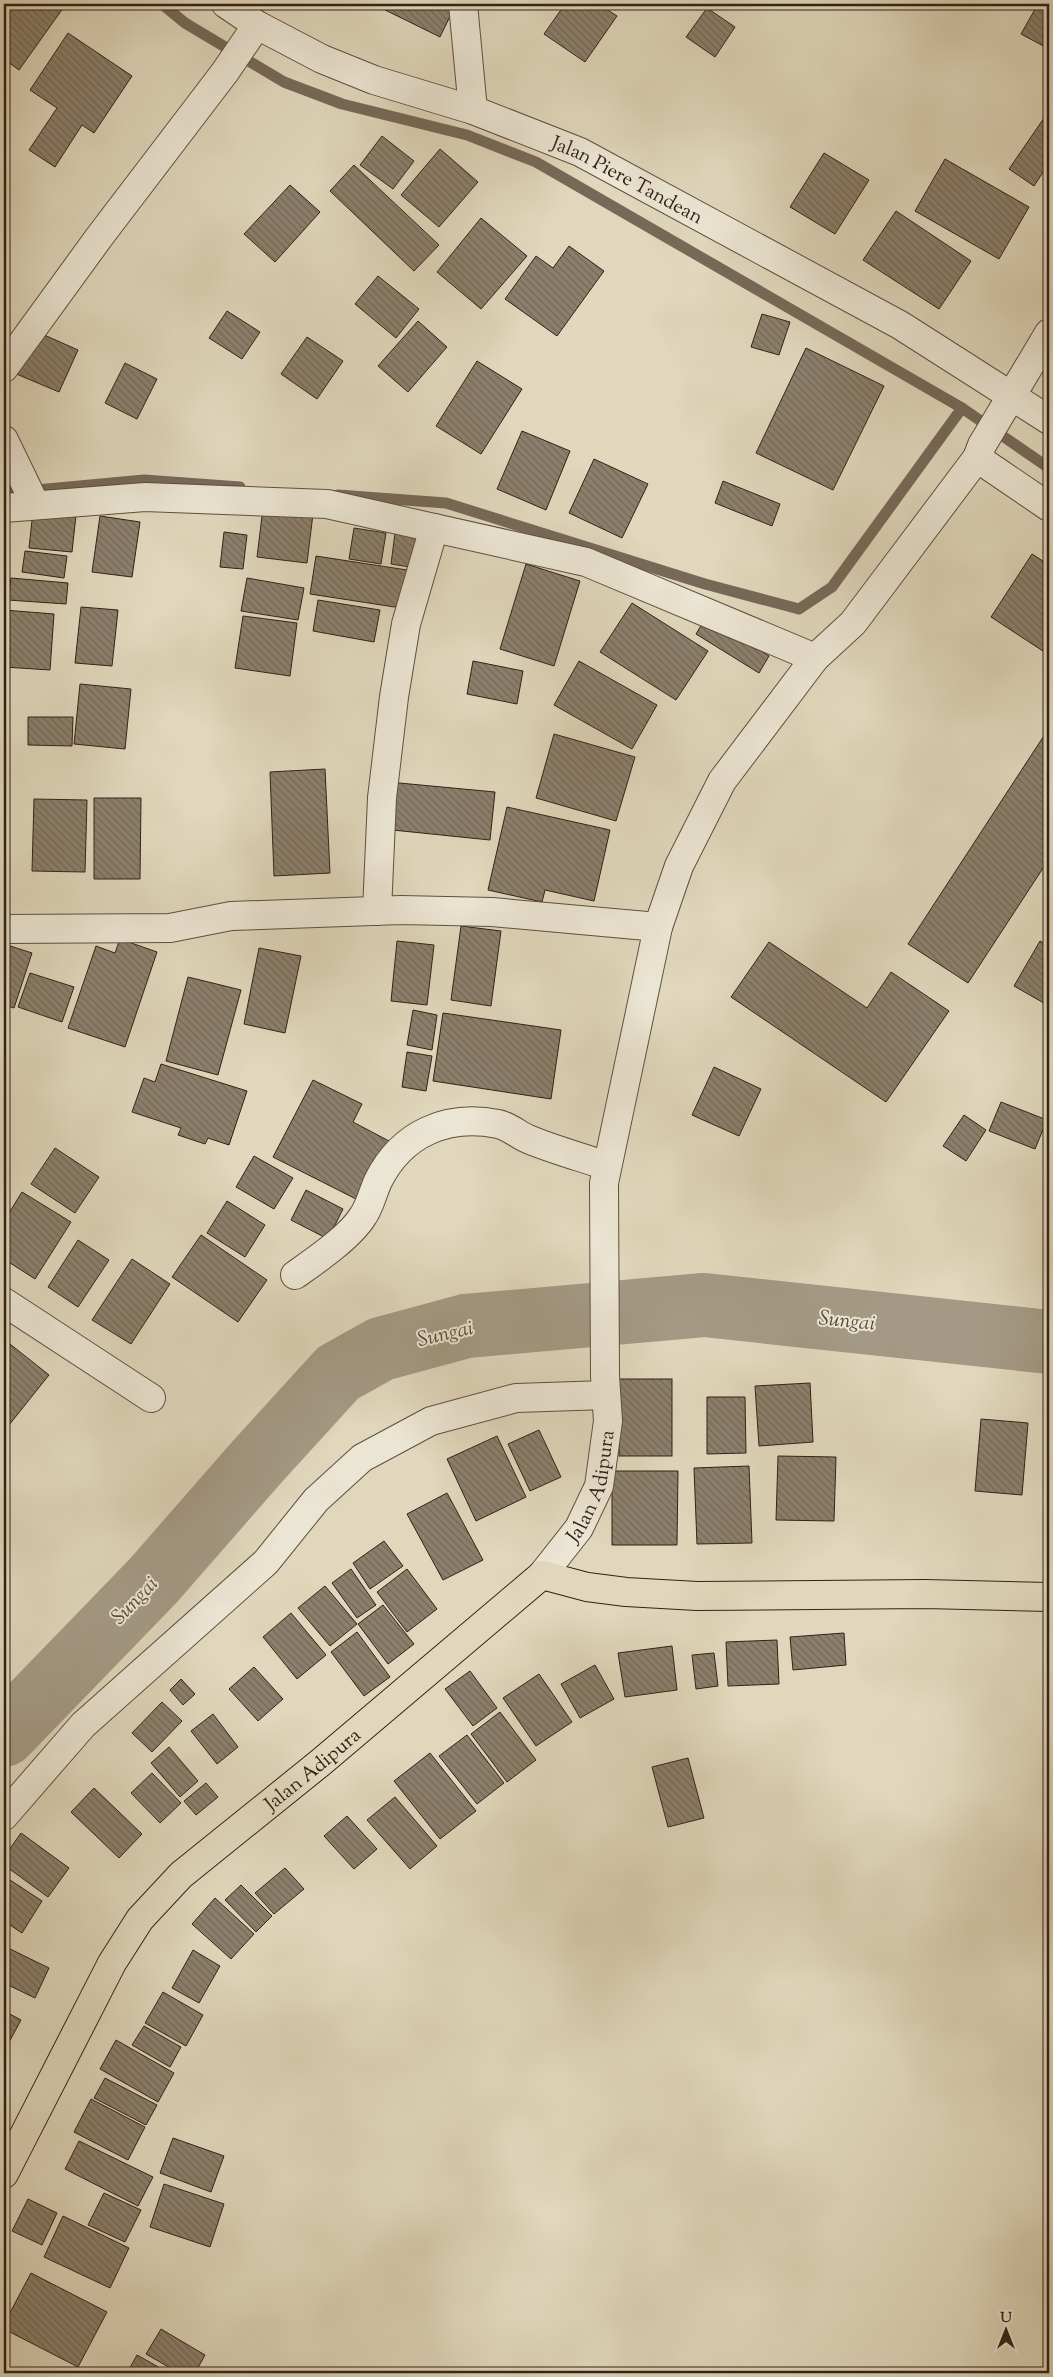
<svg xmlns="http://www.w3.org/2000/svg" width="1053" height="2377" viewBox="0 0 1053 2377" font-family="'Sorts Mill Goudy',serif">
<style>
.lines{fill:none;stroke-linecap:round;stroke-linejoin:round}
.stream{stroke:#766958;stroke-width:11}
.river{stroke:#a49984;stroke-width:64}
.building{fill:url(#building-back-hatch);stroke:#312217}
.minor-casing{stroke:#5d4f40;stroke-width:30}
.highway-casing{stroke:#312217;stroke-width:30}
.minor{stroke:#ebe5d3;stroke-width:28}
.highway{stroke:#e0d7bc;stroke-width:28}
.labels{text-anchor:middle;stroke-width:4;stroke-linejoin:round;paint-order:stroke}
.street-label{font-size:20px;fill:#312217;stroke:#ebe5d3}
.water-label{font-size:21px;font-style:italic;fill:#594c3d;stroke:#ebe5d3}
</style>
<defs>
<pattern id="building-back-hatch" width="6" height="6" patternUnits="userSpaceOnUse" patternTransform="scale(1.25)"><rect width="6" height="6" fill="#8c806d"/><path d="M-1 5l2 2M0 0l6 6M5-1l2 2" fill="none" stroke="#736859"/></pattern>
</defs>
<rect width="100%" height="100%" fill="#e0d7bc"/>
<filter id="stains"><feTurbulence type="fractalNoise" baseFrequency=".004" numOctaves="4"/><feColorMatrix values="0 0 0 0 .2 0 0 0 0 .09 0 0 0 0 .02 0 0 0 .5 -.17"/></filter>
<radialGradient id="worn" r=".72"><stop offset=".6" stop-color="#630" stop-opacity="0"/><stop offset="1" stop-color="#630" stop-opacity=".3"/></radialGradient>
<g class="lines">
<g class="stream">
<path d="M162,4L185,23L284,82L342,104L467,135L536,162L962,408L1049,468"/>
<path d="M4,493L144,480L240,487"/>
<path d="M338,495L446,503L705,584L799,609L832,587L962,408"/>
</g>
<path class="river" d="M4,1735L153,1581L256,1463L338,1373L381,1349L466,1326L704,1305L1049,1342"/>
</g>
<g class="building">
<path d="M4,4H66L19,70L4,59Z"/>
<path d="M373,4H450L455,6L440,37Z"/>
<path d="M565,4H598L617,16L585,62L544,34Z"/>
<path d="M976,4H990L986,10Z"/>
<path d="M1038,4H1049V49L1021,34Z"/>
<path d="M707,8L735,27L715,57L686,37Z"/>
<path d="M68,33L132,76L94,133L82,125L55,167L29,150L57,108L30,90Z"/>
<path d="M1044,118L1049,122V163L1034,186L1009,169Z"/>
<path d="M382,136L414,161L393,189L360,165Z"/>
<path d="M440,149L478,182L439,227L401,195Z"/>
<path d="M824,153L869,180L835,234L790,207Z"/>
<path d="M945,159L1029,207L999,259L915,211Z"/>
<path d="M354,165L439,245L414,271L330,191Z"/>
<path d="M290,185L320,212L275,262L244,234Z"/>
<path d="M896,211L971,261L939,309L863,260Z"/>
<path d="M481,218L527,256L481,309L437,272Z"/>
<path d="M569,246L604,271L557,336L505,299L536,256L553,268Z"/>
<path d="M378,276L419,309L396,338L355,304Z"/>
<path d="M227,311L260,332L242,359L209,338Z"/>
<path d="M762,314L790,322L779,355L751,347Z"/>
<path d="M418,321L447,347L408,392L378,366Z"/>
<path d="M33,330L78,350L59,392L14,373Z"/>
<path d="M307,337L343,361L317,399L281,374Z"/>
<path d="M806,348L884,386L833,490L756,453Z"/>
<path d="M477,361L522,389L481,454L436,426Z"/>
<path d="M125,363L157,379L137,419L105,403Z"/>
<path d="M522,431L570,451L546,510L497,489Z"/>
<path d="M594,459L648,484L622,538L569,513Z"/>
<path d="M723,481L780,504L772,526L715,503Z"/>
<path d="M263,508L313,514L307,563L257,557Z"/>
<path d="M33,511L76,515L72,552L29,548Z"/>
<path d="M100,516L140,522L132,577L92,572Z"/>
<path d="M354,528L386,533L381,564L349,559Z"/>
<path d="M224,532L247,535L243,569L220,567Z"/>
<path d="M395,533L427,538L423,569L391,564Z"/>
<path d="M25,551L67,556L64,578L22,572Z"/>
<path d="M1032,554L1049,565V655L991,617Z"/>
<path d="M316,556L420,572L414,610L310,594Z"/>
<path d="M526,564L580,581L554,666L500,649Z"/>
<path d="M11,578L68,583L66,604L8,600Z"/>
<path d="M247,578L304,588L298,620L241,611Z"/>
<path d="M318,600L380,610L374,642L313,631Z"/>
<path d="M632,603L708,651L676,700L600,652Z"/>
<path d="M81,607L118,610L112,666L75,663Z"/>
<path d="M4,610L54,614L50,670L4,667Z"/>
<path d="M243,616L297,623L290,676L235,668Z"/>
<path d="M706,617L769,656L759,673L696,634Z"/>
<path d="M473,661L523,671L517,704L467,694Z"/>
<path d="M579,661L657,705L632,749L554,705Z"/>
<path d="M80,684L131,689L125,749L74,744Z"/>
<path d="M28,717H73L72,746L28,745Z"/>
<path d="M1049,728V859L968,983L908,944Z"/>
<path d="M554,734L635,757L616,821L536,798Z"/>
<path d="M325,769L330,873L274,876L270,772Z"/>
<path d="M378,781L495,792L490,840L373,828Z"/>
<path d="M94,798H141L140,879H94Z"/>
<path d="M34,799L87,800L85,872L32,871Z"/>
<path d="M4,804H7L6,872L4,871Z"/>
<path d="M507,807L610,830L594,901L545,890L542,902L488,890Z"/>
<path d="M461,926L501,931L491,1006L451,1000Z"/>
<path d="M120,939L157,952L125,1047L68,1028L96,946L115,953Z"/>
<path d="M397,941L434,945L427,1005L391,1001Z"/>
<path d="M1040,941L1049,946V1006L1014,986Z"/>
<path d="M769,942L867,1008L891,972L949,1011L886,1102L731,997Z"/>
<path d="M4,944L32,953L14,1008L4,1005Z"/>
<path d="M259,948L301,956L285,1033L244,1024Z"/>
<path d="M30,973L74,987L62,1022L18,1007Z"/>
<path d="M188,977L241,990L218,1075L166,1061Z"/>
<path d="M413,1010L437,1015L432,1050L407,1045Z"/>
<path d="M443,1013L561,1030L551,1099L433,1081Z"/>
<path d="M407,1052L432,1056L426,1091L402,1087Z"/>
<path d="M161,1064L247,1091L229,1145L208,1138L205,1144L178,1135L181,1128L132,1112L144,1078L155,1082Z"/>
<path d="M714,1067L761,1089L739,1136L692,1115Z"/>
<path d="M313,1080L362,1104L353,1122L389,1141L358,1200L273,1157Z"/>
<path d="M1001,1102L1047,1120L1035,1149L989,1131Z"/>
<path d="M964,1115L986,1130L966,1161L943,1146Z"/>
<path d="M55,1148L99,1177L75,1213L31,1184Z"/>
<path d="M254,1156L293,1178L274,1209L236,1187Z"/>
<path d="M306,1190L343,1209L328,1239L291,1220Z"/>
<path d="M22,1192L71,1222L35,1279L4,1259V1221Z"/>
<path d="M227,1201L265,1225L245,1257L207,1233Z"/>
<path d="M201,1235L267,1280L238,1322L172,1277Z"/>
<path d="M78,1240L109,1260L78,1307L48,1287Z"/>
<path d="M132,1259L170,1284L131,1344L92,1320Z"/>
<path d="M10,1344L49,1375L5,1430L4,1352Z"/>
<rect x="619" y="1379" width="53" height="77"/>
<path d="M810,1383L813,1442L759,1446L755,1386Z"/>
<path d="M707,1397H745L746,1453L707,1454Z"/>
<path d="M981,1419L1028,1423L1022,1495L975,1491Z"/>
<path d="M539,1430L561,1477L530,1491L508,1444Z"/>
<path d="M497,1436L526,1497L476,1521L447,1459Z"/>
<path d="M778,1456L836,1457L834,1521L776,1520Z"/>
<path d="M749,1466L752,1543L697,1544L694,1468Z"/>
<path d="M612,1471H678L677,1545H612Z"/>
<path d="M447,1493L483,1560L443,1580L407,1514Z"/>
<path d="M384,1541L403,1566L370,1589L353,1563Z"/>
<path d="M351,1569L376,1605L357,1618L332,1583Z"/>
<path d="M407,1569L437,1609L407,1632L377,1592Z"/>
<path d="M325,1586L357,1624L330,1646L298,1608Z"/>
<path d="M383,1605L414,1644L388,1664L358,1624Z"/>
<path d="M291,1613L326,1655L297,1679L263,1637Z"/>
<path d="M357,1632L390,1677L364,1696L331,1652Z"/>
<path d="M844,1633L846,1665L793,1670L790,1637Z"/>
<path d="M777,1640L779,1684L728,1686L726,1642Z"/>
<path d="M672,1646L677,1690L625,1697L618,1653Z"/>
<path d="M714,1653L718,1686L696,1689L692,1655Z"/>
<path d="M595,1665L614,1699L580,1718L561,1684Z"/>
<path d="M254,1667L283,1699L258,1721L229,1689Z"/>
<path d="M470,1671L497,1708L473,1726L445,1689Z"/>
<path d="M539,1674L572,1722L536,1746L503,1698Z"/>
<path d="M181,1679L195,1694L183,1705L170,1690Z"/>
<path d="M162,1702L182,1721L152,1752L132,1733Z"/>
<path d="M500,1712L536,1760L507,1782L471,1734Z"/>
<path d="M213,1714L238,1747L217,1764L191,1731Z"/>
<path d="M467,1735L504,1783L477,1804L439,1756Z"/>
<path d="M169,1747L198,1781L180,1797L151,1763Z"/>
<path d="M430,1753L476,1811L440,1839L394,1781Z"/>
<path d="M688,1758L704,1818L668,1827L652,1767Z"/>
<path d="M152,1773L181,1803L160,1823L131,1793Z"/>
<path d="M206,1783L218,1797L196,1815L184,1801Z"/>
<path d="M94,1788L142,1834L119,1858L71,1812Z"/>
<path d="M395,1797L437,1846L410,1869L367,1820Z"/>
<path d="M347,1816L377,1849L354,1869L324,1836Z"/>
<path d="M21,1833L69,1868L48,1897L4,1865V1857Z"/>
<path d="M285,1868L304,1889L274,1914L255,1893Z"/>
<path d="M4,1876L42,1901L22,1933L4,1921Z"/>
<path d="M241,1885L272,1916L256,1932L225,1900Z"/>
<path d="M215,1898L254,1934L231,1959L192,1924Z"/>
<path d="M4,1946L49,1968L35,1998L4,1983Z"/>
<path d="M193,1950L220,1966L199,2003L172,1988Z"/>
<path d="M163,1992L203,2015L186,2046L145,2023Z"/>
<path d="M4,2011L21,2020L7,2046L4,2044Z"/>
<path d="M144,2026L181,2047L170,2067L132,2045Z"/>
<path d="M116,2040L174,2073L158,2102L100,2069Z"/>
<path d="M105,2078L157,2105L146,2125L94,2098Z"/>
<path d="M91,2099L145,2127L128,2160L74,2132Z"/>
<path d="M173,2138L224,2156L211,2192L160,2173Z"/>
<path d="M79,2141L153,2177L138,2206L65,2169Z"/>
<path d="M164,2184L224,2204L210,2247L150,2227Z"/>
<path d="M104,2193L141,2210L125,2242L88,2225Z"/>
<path d="M28,2199L57,2213L42,2245L12,2231Z"/>
<path d="M63,2216L129,2248L110,2288L44,2257Z"/>
<path d="M31,2273L107,2312L78,2367L4,2329V2324Z"/>
<path d="M161,2329L205,2355L195,2373H179L146,2354Z"/>
<path d="M137,2355L169,2373H127Z"/>
</g>
<g class="lines">
<defs>
<g id="minor">
<path id="s1" d="M226,4L257,25L322,59L374,80L473,110L580,152L900,325L1049,420"/>
<path d="M463,4L473,110"/>
<path d="M4,368L100,236L225,72L257,25"/>
<path d="M4,440L35,504"/>
<path d="M977,458L1049,507"/>
<path d="M4,508L145,497L327,504L586,562L815,658"/>
<path d="M377,911L382,798L394,697L406,624L434,528"/>
<path d="M4,929L170,928L231,916L401,910L492,912L658,927"/>
<path d="M295,1275C315,1261 350,1237 363,1216C370,1206 373,1192 378,1181C402,1133 447,1114 498,1124C509,1126 518,1135 528,1139C554,1150 581,1157 607,1166"/>
<path d="M4,1302L151,1398"/>
<path id="s2" d="M542,1575L579,1528L599,1486L608,1421L605,1376L604,1183L658,927L679,866L722,781L815,658L853,623L977,458L982,445L1049,333"/>
<path d="M4,1816L83,1725L266,1562L316,1500L362,1458L431,1421L516,1398L606,1395"/>
</g>
<g id="highway">
<path id="s3" d="M4,2174L112,1963L140,1919L181,1875L320,1763L542,1575L587,1587L626,1592L697,1596L925,1594L1049,1597"/>
</g>
</defs>
<use href="#minor" class="minor-casing"/>
<use href="#highway" class="highway-casing"/>
<use href="#minor" class="minor"/>
<use href="#highway" class="highway"/>
</g>
<g class="labels">
<g class="street-label">
<text dy="7" stroke="none"><textPath href="#s1" startOffset="440">Jalan Piere Tandean</textPath></text>
<text dy="7" stroke="none"><textPath href="#s2" startOffset="104">Jalan Adipura</textPath></text>
<text dy="7" stroke="none"><textPath href="#s3" startOffset="518">Jalan Adipura</textPath></text>
</g>
<g class="water-label">
<text transform="translate(847 1320) rotate(6)" y="7">Sungai</text>
<text transform="translate(445 1333) rotate(-13)" y="7">Sungai</text>
<text transform="translate(134 1600) rotate(-46)" y="7">Sungai</text>
</g>
</g>
<rect width="1053" height="2377" fill="none" stroke="#e0d7bc" stroke-width="20"/>
<rect x="5" y="5" width="1043" height="2367" fill="none" stroke="#312217" stroke-width="2.5"/>
<rect x="10" y="10" width="1033" height="2357" fill="none" stroke="#312217"/>
<g transform="translate(1006 2330)" stroke="#ebe5d3" stroke-width="4" paint-order="stroke">
<path d="M0-4L9 19L0 12L-9 19Z" fill="#312217"/>
<text y="-8" font-size="14" font-weight="bold" text-anchor="middle" fill="#312217">U</text>
</g>
<rect width="100%" height="100%" filter="url(#stains)"/>
<rect width="100%" height="100%" fill="url(#worn)"/>
</svg>
